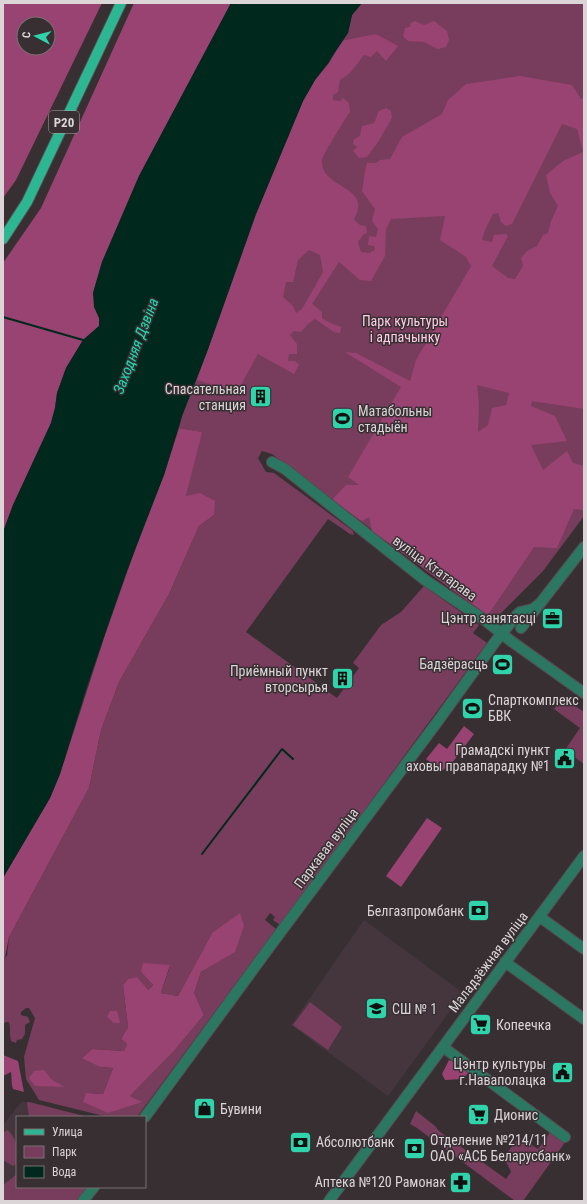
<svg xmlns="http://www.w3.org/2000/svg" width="587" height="1204" viewBox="0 0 587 1204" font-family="'Roboto Condensed',sans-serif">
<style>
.built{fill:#45363d}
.green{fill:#783d5c;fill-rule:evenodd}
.forest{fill:#984371;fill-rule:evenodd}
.water{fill:#00281d}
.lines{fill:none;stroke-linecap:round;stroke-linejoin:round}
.stream{stroke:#00281d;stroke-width:2}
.minor-casing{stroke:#554d51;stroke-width:12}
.major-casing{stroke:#554d51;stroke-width:12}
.minor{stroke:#2b7761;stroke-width:10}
.major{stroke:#2db692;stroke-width:10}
.labels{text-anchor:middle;stroke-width:3;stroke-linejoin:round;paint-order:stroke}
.shield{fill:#382f33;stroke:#aaa3a6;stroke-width:1}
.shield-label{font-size:13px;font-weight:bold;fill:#dbd5d7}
.park-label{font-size:14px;fill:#fecde4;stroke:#382f33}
.poi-label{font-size:14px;fill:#dbd5d7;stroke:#382f33;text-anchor:end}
.street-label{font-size:14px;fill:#dbd5d7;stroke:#382f33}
.water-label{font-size:15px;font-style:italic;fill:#16ddaf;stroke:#382f33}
</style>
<rect width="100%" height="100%" fill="#382f33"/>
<g class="built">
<path d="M364,920L463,993L388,1096L291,1025Z"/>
<path d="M22,1101L55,1114V1117H17V1187L5,1201H3V1125Z"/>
</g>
<g class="green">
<path d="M362,3H584V516L543,571L493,621L272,454L262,451L258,458L266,472L274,473L353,531L354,535L350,534L328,519L246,632L318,684L311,687L318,692L323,688L337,698L359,668L353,663L381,625L401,612L424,586L479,625L473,633L487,643L280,925L273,920L275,917L270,913L265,920L276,929L137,1117H108L39,1100L26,1079L24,1057L35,1018L29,1008H26L21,1012V1015L28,1017L30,1022L25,1025V1034L22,1039L17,1040L16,1043L11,1041C9,1034 11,1029 9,1022H6L3,1024V959L7,956L9,937L89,788L101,730L119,682L169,594L199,526L214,515L186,496L201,432L179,428L182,416L207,352L341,41L348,33L352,15ZM212,933L235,951L201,972L194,993L204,1015L174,1051L130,1096L141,1102L86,1093L103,1094L113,1068L100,1067L83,1057L92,1049L124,1051L127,1044L121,1039L128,1027L123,985L128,979L148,990L153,985L141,972L170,966L161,993L178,996Z"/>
<path d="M562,697L584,712V764L565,750L580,728L554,709Z"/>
<path d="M310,1002L342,1027L328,1050L293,1025Z"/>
<path d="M27,1102H29L88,1117H29Z"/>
<path d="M416,1111L435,1126L439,1131L506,1179L511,1172L504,1157L519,1137L538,1149L551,1131L566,1141L523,1201H515L417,1128L410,1124Z"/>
<path d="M7,1130C19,1140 17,1149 17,1163L13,1166L3,1160V1133Z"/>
<path d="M17,1174V1187H89L79,1201H3V1185Z"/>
</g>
<g class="forest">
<path d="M3,3H102L16,180L3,198ZM24,24H48V48H24Z"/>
<path d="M134,3H231L139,176L102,262L93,293L99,318V326L83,340L66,368L57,393L55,408L51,423L13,505L3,532V263L41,208Z"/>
<path d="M415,21L424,25L434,21L447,31L449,40L446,47L438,49L424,42L408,41L403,36L405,28L410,27L411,23Z"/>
<path d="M376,34L398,46L386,61L377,51L371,57L364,55L350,73L340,80L338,92L333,95V100L340,101L343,98L349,103L350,112C345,119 323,154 322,160C320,186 362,186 358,208C358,212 355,216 354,220L360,225L366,226L367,233L363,235L358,242L361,252L369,253L375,250L374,246L368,245L369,236L376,237L378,229L372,221L375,209L362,191C364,182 364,173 367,163H376L380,160L390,159L402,137L442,114L448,100L466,84L520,76L572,85L581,99L584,98V409L532,401L531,406L555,416L567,441L531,445L543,470L567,451L573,463L584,466V510L574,509L557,548L534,547L488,615L372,531L369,517L362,521L332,500L346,485H359L348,477L401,387L345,352L356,353L410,381L416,360L471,266L466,257L440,240L445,216L391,219L386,229L385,256L371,281L360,280L339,262L312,304L322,312V318C328,323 334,324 341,327L340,333L334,332L315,319L308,324L301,332L294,331L290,335L297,344V354H289L288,361H295L299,365L294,374L258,354L237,392L197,380L256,214L303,101L315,80L329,63L341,41ZM562,124L577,129L583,152L563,161L546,175L550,193L558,206L551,221L548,233L543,235L537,246L527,251L521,258L523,266L515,279L508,278L492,266L508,236L506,234L494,235L492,242L482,240L485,230L493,214L498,213L501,222L506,226L512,224ZM309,250L320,255L323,272L302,309L296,313L293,306L283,297L286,282H293L298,260ZM477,385L509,393L506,405L492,408L488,425L478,432L479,404Z"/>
<path d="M386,108L391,111L392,118L378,142L367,157L359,158L353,151L357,147L353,144L354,139L360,136L362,126L374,123L379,111Z"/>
<path d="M179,428L202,432L186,496L200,493L215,501L214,515L199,526L169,594L119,682L101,730L89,788L9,937L5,957L3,959V878L50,798L60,774L105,635L143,527L164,475Z"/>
<path d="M464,726L474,734L449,767L447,766L442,771L426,759L439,743L447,749Z"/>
<path d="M427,818L442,828L401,887L386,876Z"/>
<path d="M240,913L244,926L235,952L201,972L194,993L204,1015L174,1051L130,1096L142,1102L108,1113L83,1102L86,1093L103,1094L113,1068L100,1067L82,1058L92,1049L124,1051L127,1044L121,1039L128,1027L123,985L128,979L137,977L148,990L153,985L141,972L143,963L170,965L161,993L178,996L212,933Z"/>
<path d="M110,1011H117L120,1023H114L107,1017Z"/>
<path d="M3,1055L18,1061L24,1092L13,1089C11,1083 12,1079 11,1072L3,1076Z"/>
<path d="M449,1060L454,1062L455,1066L462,1067L468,1073L463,1079L445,1080L442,1074Z"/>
<path d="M44,1070L52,1080L65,1087L35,1086L29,1078L34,1071Z"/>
</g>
<path class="water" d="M231,3H362L352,15L348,33L328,63L315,80L303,101L256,214L207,352L182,416L164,475L125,576L88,683L60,774L50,798L3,878V532L13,505L51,423L55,408L57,393L66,368L83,340L99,326V318L94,307L93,293L102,262L139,176Z"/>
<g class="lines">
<g class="stream">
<path d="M3,317L83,340"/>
<path d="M202,854L282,749L293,759"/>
</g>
<defs>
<g id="minor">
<path d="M272,462L285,469L425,580L486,621L511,641L584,693"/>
<path d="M521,628L584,547"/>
<path d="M540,917L584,949"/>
<path d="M505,962L584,1019"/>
<path d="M443,1047L565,1137"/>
<path d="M145,1117L271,945L438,721L495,642L516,616L520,612L533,609L538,605"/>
<path d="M83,1201L94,1187"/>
<path d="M329,1201L584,856"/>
</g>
<path id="major" d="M3,239L27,202L121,3"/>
</defs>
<use href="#minor" class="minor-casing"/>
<use href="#major" class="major-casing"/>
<use href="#minor" class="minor"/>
<use href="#major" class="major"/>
</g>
<defs>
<symbol id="building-square" viewBox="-11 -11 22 22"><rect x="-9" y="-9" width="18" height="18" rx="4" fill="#2fd4aa" stroke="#382f33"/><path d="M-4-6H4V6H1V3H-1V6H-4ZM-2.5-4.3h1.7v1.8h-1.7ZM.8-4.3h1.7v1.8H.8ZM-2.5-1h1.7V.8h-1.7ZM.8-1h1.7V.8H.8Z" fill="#111"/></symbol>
<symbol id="stadium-square" viewBox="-11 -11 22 22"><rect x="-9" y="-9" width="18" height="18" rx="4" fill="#2fd4aa" stroke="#382f33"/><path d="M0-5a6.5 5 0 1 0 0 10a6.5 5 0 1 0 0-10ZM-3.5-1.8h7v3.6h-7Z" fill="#111"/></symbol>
<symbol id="office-square" viewBox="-11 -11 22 22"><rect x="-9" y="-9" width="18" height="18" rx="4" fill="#2fd4aa" stroke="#382f33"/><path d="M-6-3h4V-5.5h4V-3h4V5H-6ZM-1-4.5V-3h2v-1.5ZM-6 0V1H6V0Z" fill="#111"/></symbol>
<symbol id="civic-square" viewBox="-11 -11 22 22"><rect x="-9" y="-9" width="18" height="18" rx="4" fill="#2fd4aa" stroke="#382f33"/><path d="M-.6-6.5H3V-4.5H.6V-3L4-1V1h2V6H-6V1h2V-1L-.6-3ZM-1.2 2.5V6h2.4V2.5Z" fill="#111"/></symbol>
<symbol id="bank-square" viewBox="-11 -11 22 22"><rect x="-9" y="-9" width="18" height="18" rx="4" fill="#2fd4aa" stroke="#382f33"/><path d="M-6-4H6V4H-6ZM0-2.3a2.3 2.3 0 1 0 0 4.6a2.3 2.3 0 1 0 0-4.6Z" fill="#111"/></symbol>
<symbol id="school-square" viewBox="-11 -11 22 22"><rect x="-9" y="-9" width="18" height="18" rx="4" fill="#2fd4aa" stroke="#382f33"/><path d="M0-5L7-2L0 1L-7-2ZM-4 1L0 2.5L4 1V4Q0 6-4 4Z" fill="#111"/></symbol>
<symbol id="supermarket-square" viewBox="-11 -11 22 22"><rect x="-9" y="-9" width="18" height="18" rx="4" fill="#2fd4aa" stroke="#382f33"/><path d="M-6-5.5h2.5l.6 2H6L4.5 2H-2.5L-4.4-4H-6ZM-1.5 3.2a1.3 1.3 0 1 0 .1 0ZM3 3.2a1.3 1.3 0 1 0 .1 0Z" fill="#111"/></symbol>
<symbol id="shop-square" viewBox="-11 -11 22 22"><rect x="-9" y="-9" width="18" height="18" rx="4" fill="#2fd4aa" stroke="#382f33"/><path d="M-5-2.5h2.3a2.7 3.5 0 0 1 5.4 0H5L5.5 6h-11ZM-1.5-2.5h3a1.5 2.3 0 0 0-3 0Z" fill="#111"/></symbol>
<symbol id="pharmacy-square" viewBox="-11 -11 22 22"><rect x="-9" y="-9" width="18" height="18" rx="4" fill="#2fd4aa" stroke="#382f33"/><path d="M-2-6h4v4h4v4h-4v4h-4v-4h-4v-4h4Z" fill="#111"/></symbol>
</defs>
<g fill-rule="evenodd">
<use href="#building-square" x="248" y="384" width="25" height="25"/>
<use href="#stadium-square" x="330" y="406" width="25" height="25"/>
<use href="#office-square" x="540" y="606" width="25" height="25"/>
<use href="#stadium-square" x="490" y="652" width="25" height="25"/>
<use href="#building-square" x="330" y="666" width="25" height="25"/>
<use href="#stadium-square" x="460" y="696" width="25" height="25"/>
<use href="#civic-square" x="552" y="746" width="25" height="25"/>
<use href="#bank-square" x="466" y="898" width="25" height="25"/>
<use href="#school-square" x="364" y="996" width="25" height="25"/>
<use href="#supermarket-square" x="468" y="1012" width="25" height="25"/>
<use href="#civic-square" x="550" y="1060" width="25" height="25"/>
<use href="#shop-square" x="192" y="1096" width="25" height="25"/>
<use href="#supermarket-square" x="466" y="1102" width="25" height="25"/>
<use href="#bank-square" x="288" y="1130" width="25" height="25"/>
<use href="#bank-square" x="402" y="1136" width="25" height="25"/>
<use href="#pharmacy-square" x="448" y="1170" width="25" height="25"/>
</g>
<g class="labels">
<rect class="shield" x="49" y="111" width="30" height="22" rx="3"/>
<g class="shield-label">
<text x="64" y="127">Р20</text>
</g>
<g class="park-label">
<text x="405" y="326">Парк культуры<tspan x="405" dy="16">і адпачынку</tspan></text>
</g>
<g class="poi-label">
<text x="246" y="394">Спасательная<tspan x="246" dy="16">станция</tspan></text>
<text x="358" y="416" text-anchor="start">Матабольны<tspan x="358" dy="16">стадыён</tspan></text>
<text x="536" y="623">Цэнтр занятасці</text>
<text x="488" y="669">Бадзёрасць</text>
<text x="328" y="676">Приёмный пункт<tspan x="328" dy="16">вторсырья</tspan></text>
<text x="488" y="705" text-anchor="start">Спарткомплекс<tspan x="488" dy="16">БВК</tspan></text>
<text x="550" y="755">Грамадскі пункт<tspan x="550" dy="16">аховы правапарадку №1</tspan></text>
<text x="464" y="916">Белгазпромбанк</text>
<text x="392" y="1014" text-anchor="start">СШ № 1</text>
<text x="496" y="1030" text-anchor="start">Копеечка</text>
<text x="546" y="1069">Цэнтр культуры<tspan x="546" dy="16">г.Наваполацка</tspan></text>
<text x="220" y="1114" text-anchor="start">Бувини</text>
<text x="494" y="1120" text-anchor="start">Дионис</text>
<text x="430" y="1145" text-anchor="start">Отделение №214/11<tspan x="430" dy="16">ОАО «АСБ Беларусбанк»</tspan></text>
<text x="316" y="1147" text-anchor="start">Абсолютбанк</text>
<text x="446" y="1187">Аптека №120 Рамонак</text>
</g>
<g class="street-label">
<text transform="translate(435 568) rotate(36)" y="5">вуліца Ктатарава</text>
<text transform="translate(326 848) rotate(-53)" y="5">Паркавая вуліца</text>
<text transform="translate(488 962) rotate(-53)" y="5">Маладзёжная вуліца</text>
</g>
<g class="water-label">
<text transform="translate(136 346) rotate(-69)" y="5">Заходняя Дзвіна</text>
</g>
</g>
<rect width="587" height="1204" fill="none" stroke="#dbd5d7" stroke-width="8"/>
<rect x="16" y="1116" width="130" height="72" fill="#382f33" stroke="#797175"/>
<rect x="24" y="1129" width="20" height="6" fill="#2db692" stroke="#797175"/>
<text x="52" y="1136" font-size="12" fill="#dbd5d7">Улица</text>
<rect x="24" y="1146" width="20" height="12" fill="#783d5c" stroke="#797175"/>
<text x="52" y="1156" font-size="12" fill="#dbd5d7">Парк</text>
<rect x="24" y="1166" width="20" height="12" fill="#00281d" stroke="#797175"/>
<text x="52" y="1176" font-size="12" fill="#dbd5d7">Вода</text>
<g transform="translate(36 36) rotate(277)"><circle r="19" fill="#382f33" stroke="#797175"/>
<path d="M0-3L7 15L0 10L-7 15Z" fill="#2fd4aa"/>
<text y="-6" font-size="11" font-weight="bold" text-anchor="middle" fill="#dbd5d7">С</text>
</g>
</svg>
